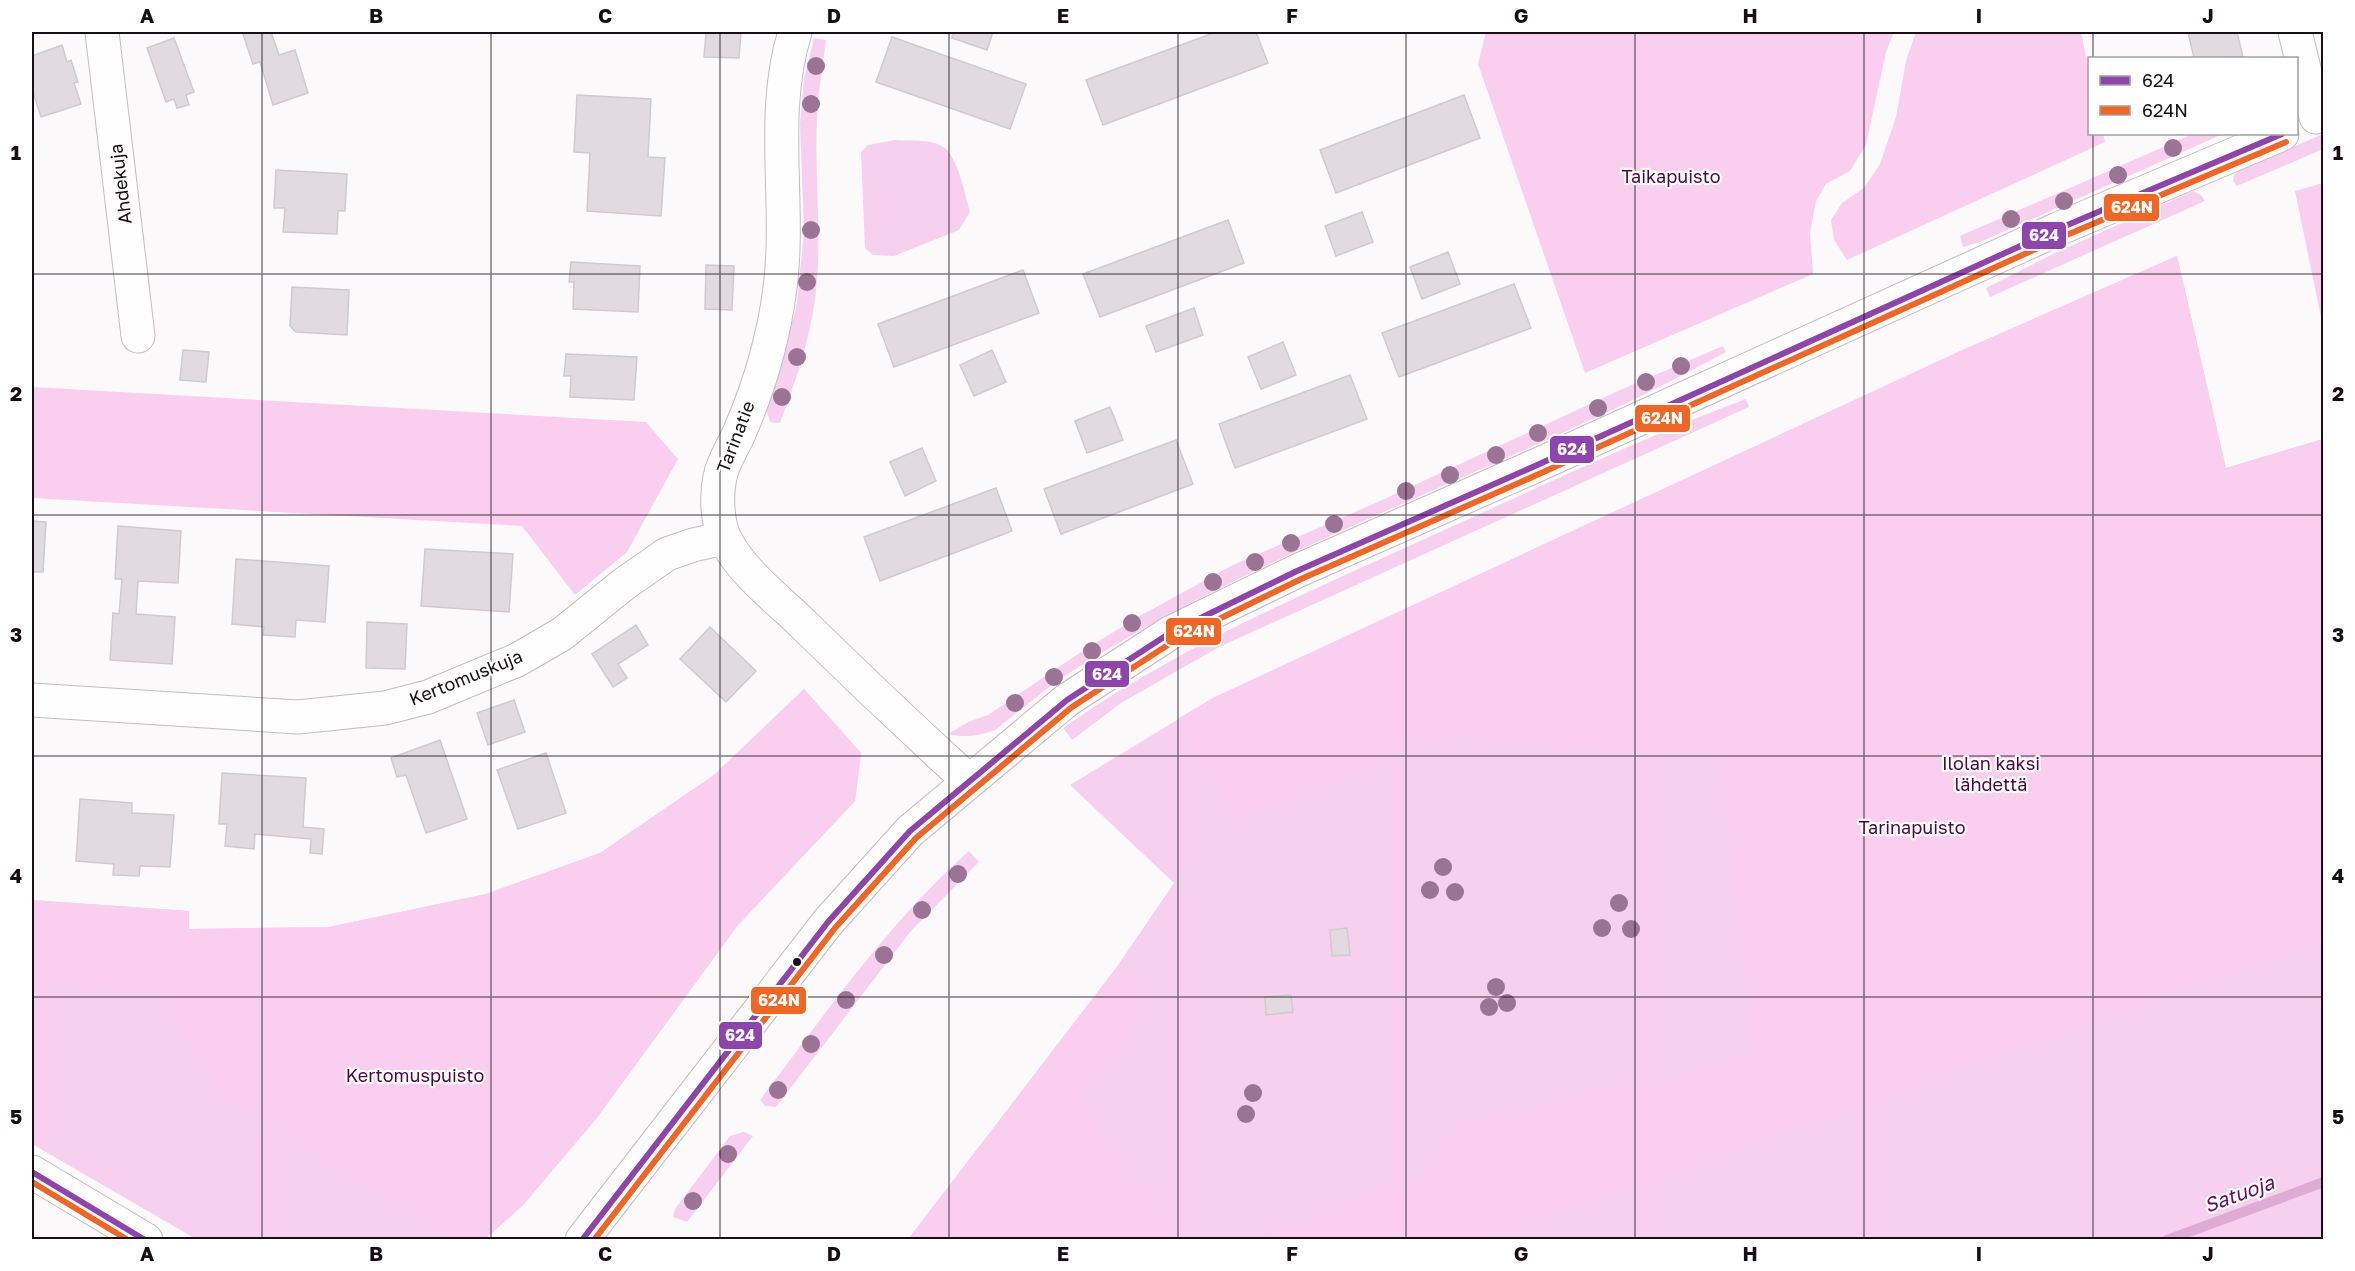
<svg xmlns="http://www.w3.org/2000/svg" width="2355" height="1271" viewBox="0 0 2355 1271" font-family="'Golos Text',sans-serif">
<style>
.green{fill:#f6d0ee}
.forest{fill:#f9ceef}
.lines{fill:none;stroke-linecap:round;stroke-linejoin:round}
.stream{stroke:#dfaad4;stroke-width:10}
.building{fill:#e1dbe0;stroke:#d0cace;stroke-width:1.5}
.minor-casing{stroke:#c2bcc1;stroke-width:35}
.minor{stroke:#fffefe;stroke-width:33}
.bus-1-casing{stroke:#fff;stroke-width:10}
.bus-2-casing{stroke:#fff;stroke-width:10}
.bus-1{stroke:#8e44ad;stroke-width:6}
.bus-2{stroke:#f26522;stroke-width:6}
.tree{fill:#9b7495}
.grid{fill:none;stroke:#170f15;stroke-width:1.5;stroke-opacity:0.55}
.bus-dot{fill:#170f15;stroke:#fff;stroke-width:2}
.labels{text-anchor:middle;stroke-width:4.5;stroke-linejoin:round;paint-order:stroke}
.park-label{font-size:18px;fill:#4b0742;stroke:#fff}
.street-label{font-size:18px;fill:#170f15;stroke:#fff}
.water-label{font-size:20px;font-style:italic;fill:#660c5b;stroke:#fff}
.line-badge{stroke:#fff;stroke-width:2}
.badge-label{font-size:16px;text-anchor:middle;font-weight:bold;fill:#fff}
.neatline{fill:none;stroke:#170f15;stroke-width:2}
.grid-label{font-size:20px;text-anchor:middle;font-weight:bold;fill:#170f15}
</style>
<rect width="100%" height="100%" fill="#fcf9fb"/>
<g class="green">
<path d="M814,38L826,40C823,66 818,92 817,118C814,178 823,239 815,300C809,343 795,383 780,423L770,422L766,409L784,356L797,303L804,231L800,124L804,78Z"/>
<path d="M2193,134H2223L1980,242L1963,247L1960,236Z"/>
<path d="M2323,134V149L2237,186L2233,181L2234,175L2242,169Z"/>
<path d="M895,140C909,141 930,139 942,146C958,155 965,195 970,212L959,230L894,256L873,255L865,248L861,152L868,145Z"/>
<path d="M2193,191L2201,195L2205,201L1990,297L1986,288L2051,255Z"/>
<path d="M2177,256L2226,468L2323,439V1238L908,1240L1116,968L1174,883L1070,785L1213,698L1958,352Z"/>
<path d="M1723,346L1726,352C1514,468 1280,540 1074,670C1047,687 1021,710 995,730C979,736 964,738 948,734L968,722L988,715L1084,650L1138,617L1231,566L1380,501L1618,391Z"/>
<path d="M1746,399L1749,407L1219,647L1121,703L1072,740L1063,728C1178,647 1302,595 1429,537C1534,490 1638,439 1746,399Z"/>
<path d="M804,689L861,753L855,801L738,925L596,1119L523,1205L485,1239H196L32,1144V900L189,911V929L329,927L486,894L600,853L714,775Z"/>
<path d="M969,851L979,862L911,931L776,1107L765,1106L760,1100C824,1015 889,922 969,851Z"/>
<path d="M744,1132L753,1136L687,1222L673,1217L675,1209L730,1136Z"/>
</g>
<g class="forest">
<path d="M1486,32H1894L1886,52L1866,145L1850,171L1826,184L1816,201L1810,233L1813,274L1585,373L1478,64Z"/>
<path d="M1916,32H2081L2089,70L2090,134H2103L2105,142L1847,260L1834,240L1831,220L1842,203L1864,188L1880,164L1896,117L1906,61Z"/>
<path d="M2323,183H2324L2323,327L2295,191Z"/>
<path d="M2177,256L2226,468L2323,439V937L1483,1239H1253L1422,1178L1469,1123L1755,1058L1721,761L1447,733L1236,818L1179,718L1213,698L1958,352Z"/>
<path d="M32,387L646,422L678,459L627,552L575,595L522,526L32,498Z"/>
<path d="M804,689L861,753L855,801L738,925L596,1119L523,1205L485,1239H456L223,1093L163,995L69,983L32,985V900L189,911V929L329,927L486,894L600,853L714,775Z"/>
<path d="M1116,968L1154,998L1075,1100L1176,1239H908Z"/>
</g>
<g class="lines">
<path class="stream" d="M2167,1240L2324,1182"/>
</g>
<g class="building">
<path d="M252,32H271L279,55L295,50L308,93L273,105L260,62L253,64L243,34Z"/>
<path d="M706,32H741L739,58L704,57Z"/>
<path d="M954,32H993L987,50L952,38Z"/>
<path d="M1216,32H1256L1268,63L1103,125L1086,80Z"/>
<path d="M2188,32H2237L2243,57L2194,58Z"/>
<path d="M892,37L1026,84L1010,129L876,82Z"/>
<path d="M174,38L194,92L186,95L189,105L177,108L174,99L166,102L147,48Z"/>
<path d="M62,45L67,62L71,60L78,82L74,83L81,104L41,117L32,89V56Z"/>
<path d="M577,95L651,99L648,157L665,158L661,216L587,211L590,153L574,152Z"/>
<path d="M1464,95L1480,138L1336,193L1320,150Z"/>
<path d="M276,170L347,174L345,211H338L337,234L283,232L285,208H274Z"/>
<path d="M1362,212L1373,242L1336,256L1325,226Z"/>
<path d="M1228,220L1244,263L1100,317L1083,274Z"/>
<path d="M1448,252L1460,284L1422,299L1410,267Z"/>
<path d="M571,262L640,266L638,312L573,309L574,282H569Z"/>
<path d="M706,265L734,266L732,310L705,309Z"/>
<path d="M1023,270L1039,313L894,367L878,324Z"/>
<path d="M1514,284L1531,328L1399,377L1382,333Z"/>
<path d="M292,287L349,290L347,335L296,332L290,326Z"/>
<path d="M1194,308L1203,335L1156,352L1146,326Z"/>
<path d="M1283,342L1296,375L1261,389L1248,357Z"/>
<path d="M183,350L209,352L206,382L180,380Z"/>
<path d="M992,350L1006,382L974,396L960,365Z"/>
<path d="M566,354L637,357L634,400L570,397L571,376H564Z"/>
<path d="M1350,375L1367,419L1235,468L1219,424Z"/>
<path d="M1110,407L1123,440L1087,453L1075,421Z"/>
<path d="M1176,440L1193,484L1061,534L1044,489Z"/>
<path d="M922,448L936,481L905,496L890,462Z"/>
<path d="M996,488L1012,531L880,581L864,537Z"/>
<path d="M32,521L46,522L43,572H32Z"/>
<path d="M118,526L181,531L178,583L138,581L136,614L175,617L172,664L110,660L113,613L119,614L122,579H115Z"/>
<path d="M425,549L513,554L509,612L421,606Z"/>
<path d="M236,559L329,566L325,622L296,620L295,637L263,635L264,627L232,624Z"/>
<path d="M367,622L407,624L405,669L366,668Z"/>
<path d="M636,625L648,645L618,664L627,678L613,687L592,654Z"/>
<path d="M710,627L756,671L726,702L680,659Z"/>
<path d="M514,700L525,732L488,745L477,713Z"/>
<path d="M440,740L467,819L426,833L406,775L397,777L391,758Z"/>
<path d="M546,753L566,813L518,829L497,770Z"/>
<path d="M222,773L306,778L303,827L324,829L322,854L310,853L311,839L255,834L254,849L225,846L227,824H219Z"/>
<path d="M80,799L132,803V813L174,815L170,867L140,866L139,876L113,875L114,864L76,861Z"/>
<path d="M1347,928L1350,955L1332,956L1330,930Z"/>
<path d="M1291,995L1293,1012L1266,1015L1265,997Z"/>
</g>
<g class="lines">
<defs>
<g id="minor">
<path d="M102,32L138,336"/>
<path d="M795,32C769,115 791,203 780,288C774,336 759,387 740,431C734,446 723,461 720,477C716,495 717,522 725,539C741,571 775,597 801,622C856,676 912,729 969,781"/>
<path d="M2295,32L2316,117"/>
<path d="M32,700L298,717L385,708L428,697L517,660L562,634L624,584L667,554L693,545L724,538"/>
<path d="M32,1172L146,1240"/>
<path d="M582,1240L828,922L910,831L1067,700L1170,633L1297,571L1535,466L2058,229L2282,134"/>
</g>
</defs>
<use href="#minor" class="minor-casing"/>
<use href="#minor" class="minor"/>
<defs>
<g id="bus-1">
<path d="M32,1172L145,1240"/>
<path d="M582,1240L828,922L910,831L1067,700L1170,633L1297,571L1535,466L2058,229L2282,134"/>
</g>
<g id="bus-2">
<path d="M32,1182L128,1240"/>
<path d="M594,1240L835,928L916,838L1072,707L1174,641L1301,579L1539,474L2062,237L2286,142"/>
</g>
</defs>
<use href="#bus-1" class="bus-1-casing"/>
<use href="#bus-2" class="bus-2-casing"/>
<use href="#bus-1" class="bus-1"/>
<use href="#bus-2" class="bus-2"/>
</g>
<g class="tree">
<circle cx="816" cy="66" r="9"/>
<circle cx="811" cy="104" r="9"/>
<circle cx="2173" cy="148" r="9"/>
<circle cx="2118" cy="175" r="9"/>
<circle cx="2064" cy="201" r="9"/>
<circle cx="2011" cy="219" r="9"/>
<circle cx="811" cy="230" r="9"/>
<circle cx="807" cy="282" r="9"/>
<circle cx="797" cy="357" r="9"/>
<circle cx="1681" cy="366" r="9"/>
<circle cx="1646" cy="382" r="9"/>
<circle cx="782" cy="397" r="9"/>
<circle cx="1598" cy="408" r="9"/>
<circle cx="1538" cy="433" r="9"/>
<circle cx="1496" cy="455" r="9"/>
<circle cx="1450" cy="475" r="9"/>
<circle cx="1406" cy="491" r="9"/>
<circle cx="1334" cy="524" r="9"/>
<circle cx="1291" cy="543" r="9"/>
<circle cx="1255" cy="562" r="9"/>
<circle cx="1213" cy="582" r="9"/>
<circle cx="1132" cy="623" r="9"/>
<circle cx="1092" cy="651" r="9"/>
<circle cx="1054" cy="677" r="9"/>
<circle cx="1015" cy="703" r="9"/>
<circle cx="1443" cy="867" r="9"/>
<circle cx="958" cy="874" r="9"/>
<circle cx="1430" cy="890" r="9"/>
<circle cx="1455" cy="892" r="9"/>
<circle cx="1619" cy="903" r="9"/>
<circle cx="922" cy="910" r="9"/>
<circle cx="1602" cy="928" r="9"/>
<circle cx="1631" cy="929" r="9"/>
<circle cx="884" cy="955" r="9"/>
<circle cx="1496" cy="987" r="9"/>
<circle cx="846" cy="1000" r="9"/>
<circle cx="1507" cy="1003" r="9"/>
<circle cx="1489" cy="1007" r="9"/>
<circle cx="811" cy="1044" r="9"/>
<circle cx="778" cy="1090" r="9"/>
<circle cx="1253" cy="1093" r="9"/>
<circle cx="1246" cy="1114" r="9"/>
<circle cx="728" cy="1154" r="9"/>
<circle cx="693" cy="1201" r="9"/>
</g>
<path class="grid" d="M262,32V1240M491,32V1240M720,32V1240M949,32V1240M1178,32V1240M1406,32V1240M1635,32V1240M1864,32V1240M2093,32V58M2093,134V1240M32,274H2324M32,515H2324M32,756H2324M32,997H2324"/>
<circle class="bus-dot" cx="797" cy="962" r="5"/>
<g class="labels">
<g class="park-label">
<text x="1671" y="183">Taikapuisto</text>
<text x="1991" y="770">Ilolan kaksi<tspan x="1991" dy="21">lähdettä</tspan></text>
<text x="1912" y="834">Tarinapuisto</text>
<text x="415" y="1082">Kertomuspuisto</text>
</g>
<g class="street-label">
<text transform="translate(121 184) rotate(-97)" y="6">Ahdekuja</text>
<text transform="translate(736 437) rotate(-69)" y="6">Tarinatie</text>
<text transform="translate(466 678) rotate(-22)" y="6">Kertomuskuja</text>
</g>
<g class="water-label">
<text transform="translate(2239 1194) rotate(-20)" y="7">Satuoja</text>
</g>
</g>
<g class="line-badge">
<rect x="2103" y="193" width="57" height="29" rx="6" fill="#f26522"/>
<rect x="2021" y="221" width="46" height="29" rx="6" fill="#8e44ad"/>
<rect x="1634" y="404" width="57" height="29" rx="6" fill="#f26522"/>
<rect x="1549" y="435" width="46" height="29" rx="6" fill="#8e44ad"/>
<rect x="1165" y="617" width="57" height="29" rx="6" fill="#f26522"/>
<rect x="1084" y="660" width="46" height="28" rx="6" fill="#8e44ad"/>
<rect x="750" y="986" width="57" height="29" rx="6" fill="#f26522"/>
<rect x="718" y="1021" width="45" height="29" rx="6" fill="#8e44ad"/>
</g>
<g class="badge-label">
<text x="2132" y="213">624N</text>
<text x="2044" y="241">624</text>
<text x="1662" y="424">624N</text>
<text x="1572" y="455">624</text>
<text x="1194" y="637">624N</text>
<text x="1107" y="680">624</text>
<text x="779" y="1006">624N</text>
<text x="740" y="1041">624</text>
</g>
<rect width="2355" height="1271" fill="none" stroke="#ffffff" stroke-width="66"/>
<rect x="2088" y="57" width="210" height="78" fill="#ffffff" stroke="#a29fa1" stroke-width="1.5"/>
<rect x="2100" y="76" width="30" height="9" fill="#8e44ad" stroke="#a29fa1" stroke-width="1.5"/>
<text x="2142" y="87" font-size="18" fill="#170f15">624</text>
<rect x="2100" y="106" width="30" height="9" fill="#f26522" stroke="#a29fa1" stroke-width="1.5"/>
<text x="2142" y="117" font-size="18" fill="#170f15">624N</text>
<rect x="33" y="33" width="2289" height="1205" class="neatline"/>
<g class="grid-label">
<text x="147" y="23">A</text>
<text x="376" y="23">B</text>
<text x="605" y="23">C</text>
<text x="834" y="23">D</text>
<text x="1063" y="23">E</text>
<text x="1292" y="23">F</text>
<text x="1521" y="23">G</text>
<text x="1750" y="23">H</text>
<text x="1979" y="23">I</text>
<text x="2208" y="23">J</text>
<text x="16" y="160">1</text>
<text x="2338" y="160">1</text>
<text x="16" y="401">2</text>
<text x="2338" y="401">2</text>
<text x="16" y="642">3</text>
<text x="2338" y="642">3</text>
<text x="16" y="883">4</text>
<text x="2338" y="883">4</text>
<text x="16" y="1124">5</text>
<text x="2338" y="1124">5</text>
<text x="147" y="1261">A</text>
<text x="376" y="1261">B</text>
<text x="605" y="1261">C</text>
<text x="834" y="1261">D</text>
<text x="1063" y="1261">E</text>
<text x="1292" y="1261">F</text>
<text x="1521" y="1261">G</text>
<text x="1750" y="1261">H</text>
<text x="1979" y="1261">I</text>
<text x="2208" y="1261">J</text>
</g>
</svg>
